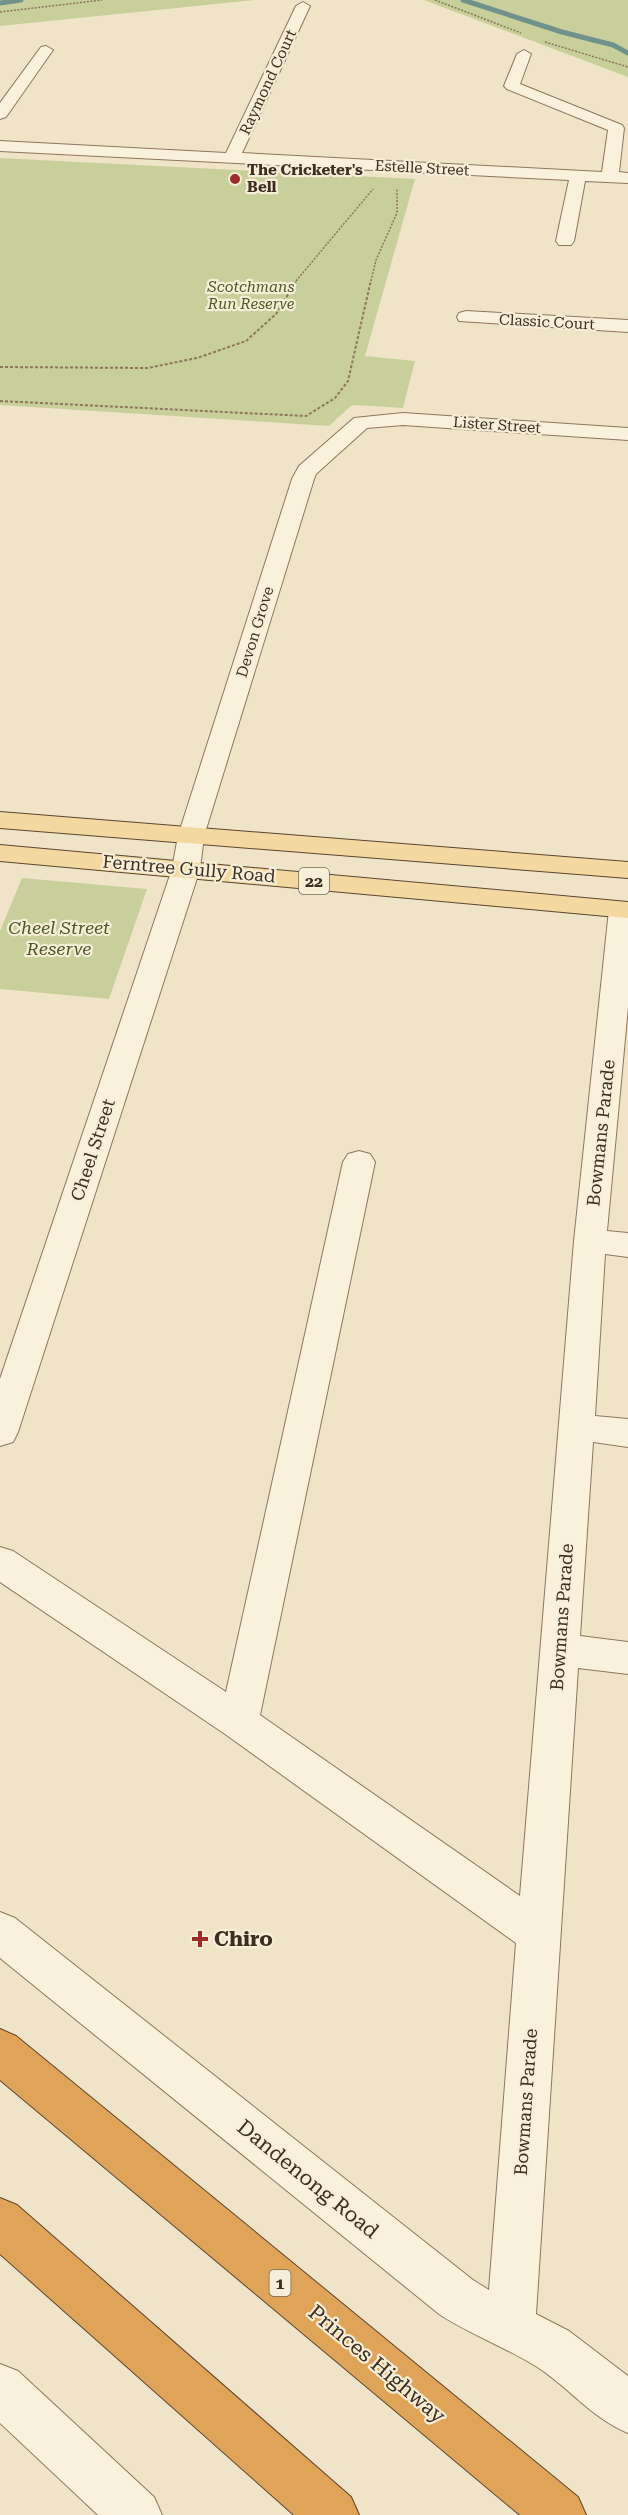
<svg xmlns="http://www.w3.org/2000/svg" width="628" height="2515" viewBox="0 0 628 2515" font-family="'Roboto Serif',serif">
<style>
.green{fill:#c9cf9b}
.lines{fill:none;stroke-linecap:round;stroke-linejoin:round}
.stream{stroke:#6f938a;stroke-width:5}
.minor-casing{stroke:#8d765c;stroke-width:2}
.major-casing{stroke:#5b4430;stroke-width:2}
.highway-casing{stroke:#5b4430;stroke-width:2}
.path-far1{stroke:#8d765c;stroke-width:1.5;stroke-dasharray:2 1.5;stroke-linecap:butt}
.path{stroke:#8d765c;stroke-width:2;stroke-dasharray:3 2;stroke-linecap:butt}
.minor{fill:#faf1dc;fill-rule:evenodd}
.major{fill:#f3d9a0;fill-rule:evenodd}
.highway{fill:#e0a458;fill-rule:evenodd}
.poi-dot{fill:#9e2a2b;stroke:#f7eed8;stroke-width:2}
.labels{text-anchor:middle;stroke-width:4.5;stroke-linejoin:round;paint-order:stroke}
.far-street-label{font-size:15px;fill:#3d2e20;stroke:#f7eed8}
.far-poi-label{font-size:15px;font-weight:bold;fill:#3d2e20;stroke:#f7eed8;text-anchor:start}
.far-park-label{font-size:15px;font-style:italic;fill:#4d5a26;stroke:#f7eed8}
.shield{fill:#f7eed8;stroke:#756857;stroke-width:1.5}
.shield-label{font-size:16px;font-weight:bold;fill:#3d2e20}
.street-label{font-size:18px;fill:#3d2e20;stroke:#f7eed8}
.park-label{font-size:18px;font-style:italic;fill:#4d5a26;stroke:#f7eed8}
.near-poi-label{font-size:21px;font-weight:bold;fill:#3d2e20;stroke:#f7eed8;text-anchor:start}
.near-street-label{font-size:21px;fill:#3d2e20;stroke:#f7eed8}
</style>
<rect width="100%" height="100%" fill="#f0e4c8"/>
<g class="green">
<path d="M0,0H255L0,26Z"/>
<path d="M424,0H628V77Z"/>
<path d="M0,158L415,179L365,356L415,361L403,408L352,405L329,426L0,405Z"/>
<path d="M22,878L147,889L109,999L0,989V931Z"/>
</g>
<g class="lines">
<g class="stream">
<path d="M463,0L562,32L613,45L628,53"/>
<path d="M0,3L21,0"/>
</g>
<defs>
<g id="minor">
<path d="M303,2L310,6L242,153L602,172L608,130L507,89L504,86L517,54L524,50L531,54L520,84L622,125L624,128L619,172L628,173V183L585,181L574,241L571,245H559L556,241L569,180L0,151V141L226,153L296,6Z"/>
<path d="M46,46L53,50L6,117L0,119V103L41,47Z"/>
<path d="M466,311L628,320V332L459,321L457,317L459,313Z"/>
<path d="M403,413L628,428V440L403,425L367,428L316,474L314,479L204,836L200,869L18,1432L13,1442L0,1446V1379L172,869L178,836L292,479L299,466L354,418Z"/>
<path d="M623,902L628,903V1007L607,1231L628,1233V1257L605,1254L595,1416L628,1419V1447L593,1442L580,1636L628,1642V1674L578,1668L536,2314L569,2331L628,2376V2433C591,2418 567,2385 534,2365C503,2346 469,2334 439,2314L0,1958V1912L15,1918L473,2280L489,2290L516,1943L225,1734L0,1582V1547L13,1551L226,1692L343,1162L348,1154L359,1151L370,1154L375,1162L260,1715L520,1896L574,1241L609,910L613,904Z"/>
<path d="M0,2364L18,2371L154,2497L162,2515H98L0,2423Z"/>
</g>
<g id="major">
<path d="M0,812L628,862V878L0,828Z"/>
<path d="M0,845L628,902V918L0,861Z"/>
</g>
<g id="highway">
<path d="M0,2029L16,2036L578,2497L586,2515H520L0,2080Z"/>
<path d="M0,2198L17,2205L351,2497L359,2515H294L0,2254Z"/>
</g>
</defs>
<use href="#minor" class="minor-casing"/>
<use href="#major" class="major-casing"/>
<use href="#highway" class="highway-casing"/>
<g class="path-far1">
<path d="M435,0L521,33"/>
<path d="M0,12L102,0"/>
<path d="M545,42L628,67"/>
<path d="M296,281L373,189"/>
<path d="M371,281L376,260L397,213V189"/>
</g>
<g class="path">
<path d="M0,367L148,368L197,358L246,341L276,314L297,280"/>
<path d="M0,401L306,416L335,398L348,381L371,280"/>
</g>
<use href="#minor" class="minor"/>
<use href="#major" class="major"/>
<use href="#highway" class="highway"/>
</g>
<g class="poi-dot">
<circle cx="235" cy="179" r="6"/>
<path d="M197 1930h6v6h6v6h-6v6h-6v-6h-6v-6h6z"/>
</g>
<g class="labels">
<g class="far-street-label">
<text transform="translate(268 82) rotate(-65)" y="5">Raymond Court</text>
<text transform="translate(422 168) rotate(3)" y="5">Estelle Street</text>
<text transform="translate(547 322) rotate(3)" y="5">Classic Court</text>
<text transform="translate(497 425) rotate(4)" y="5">Lister Street</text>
<text transform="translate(255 632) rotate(-73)" y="5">Devon Grove</text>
</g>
<g class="far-poi-label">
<text x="247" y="175">The Cricketer's<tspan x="247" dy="17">Bell</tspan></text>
</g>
<g class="far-park-label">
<text x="251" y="292">Scotchmans<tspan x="251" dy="17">Run Reserve</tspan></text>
</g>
<g class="shield">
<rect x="299" y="868" width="30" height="26" rx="4.5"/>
<rect x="269.5" y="2270" width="21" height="26" rx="4.5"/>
</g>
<g class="shield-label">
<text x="314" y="887">22</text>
<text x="280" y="2289">1</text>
</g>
<g class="street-label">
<text transform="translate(189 869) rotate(5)" y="6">Ferntree Gully Road</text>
<text transform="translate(601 1133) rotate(-84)" y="6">Bowmans Parade</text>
<text transform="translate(93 1150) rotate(-72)" y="6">Cheel Street</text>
<text transform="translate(562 1617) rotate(-86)" y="6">Bowmans Parade</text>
<text transform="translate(526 2102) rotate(-86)" y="6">Bowmans Parade</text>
</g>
<g class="park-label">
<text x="59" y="934">Cheel Street<tspan x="59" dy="21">Reserve</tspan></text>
</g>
<g class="near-poi-label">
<text x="214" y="1946">Chiro</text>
</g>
<g class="near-street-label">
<text transform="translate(308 2179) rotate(39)" y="7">Dandenong Road</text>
<text transform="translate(377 2364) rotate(40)" y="7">Princes Highway</text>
</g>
</g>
</svg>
